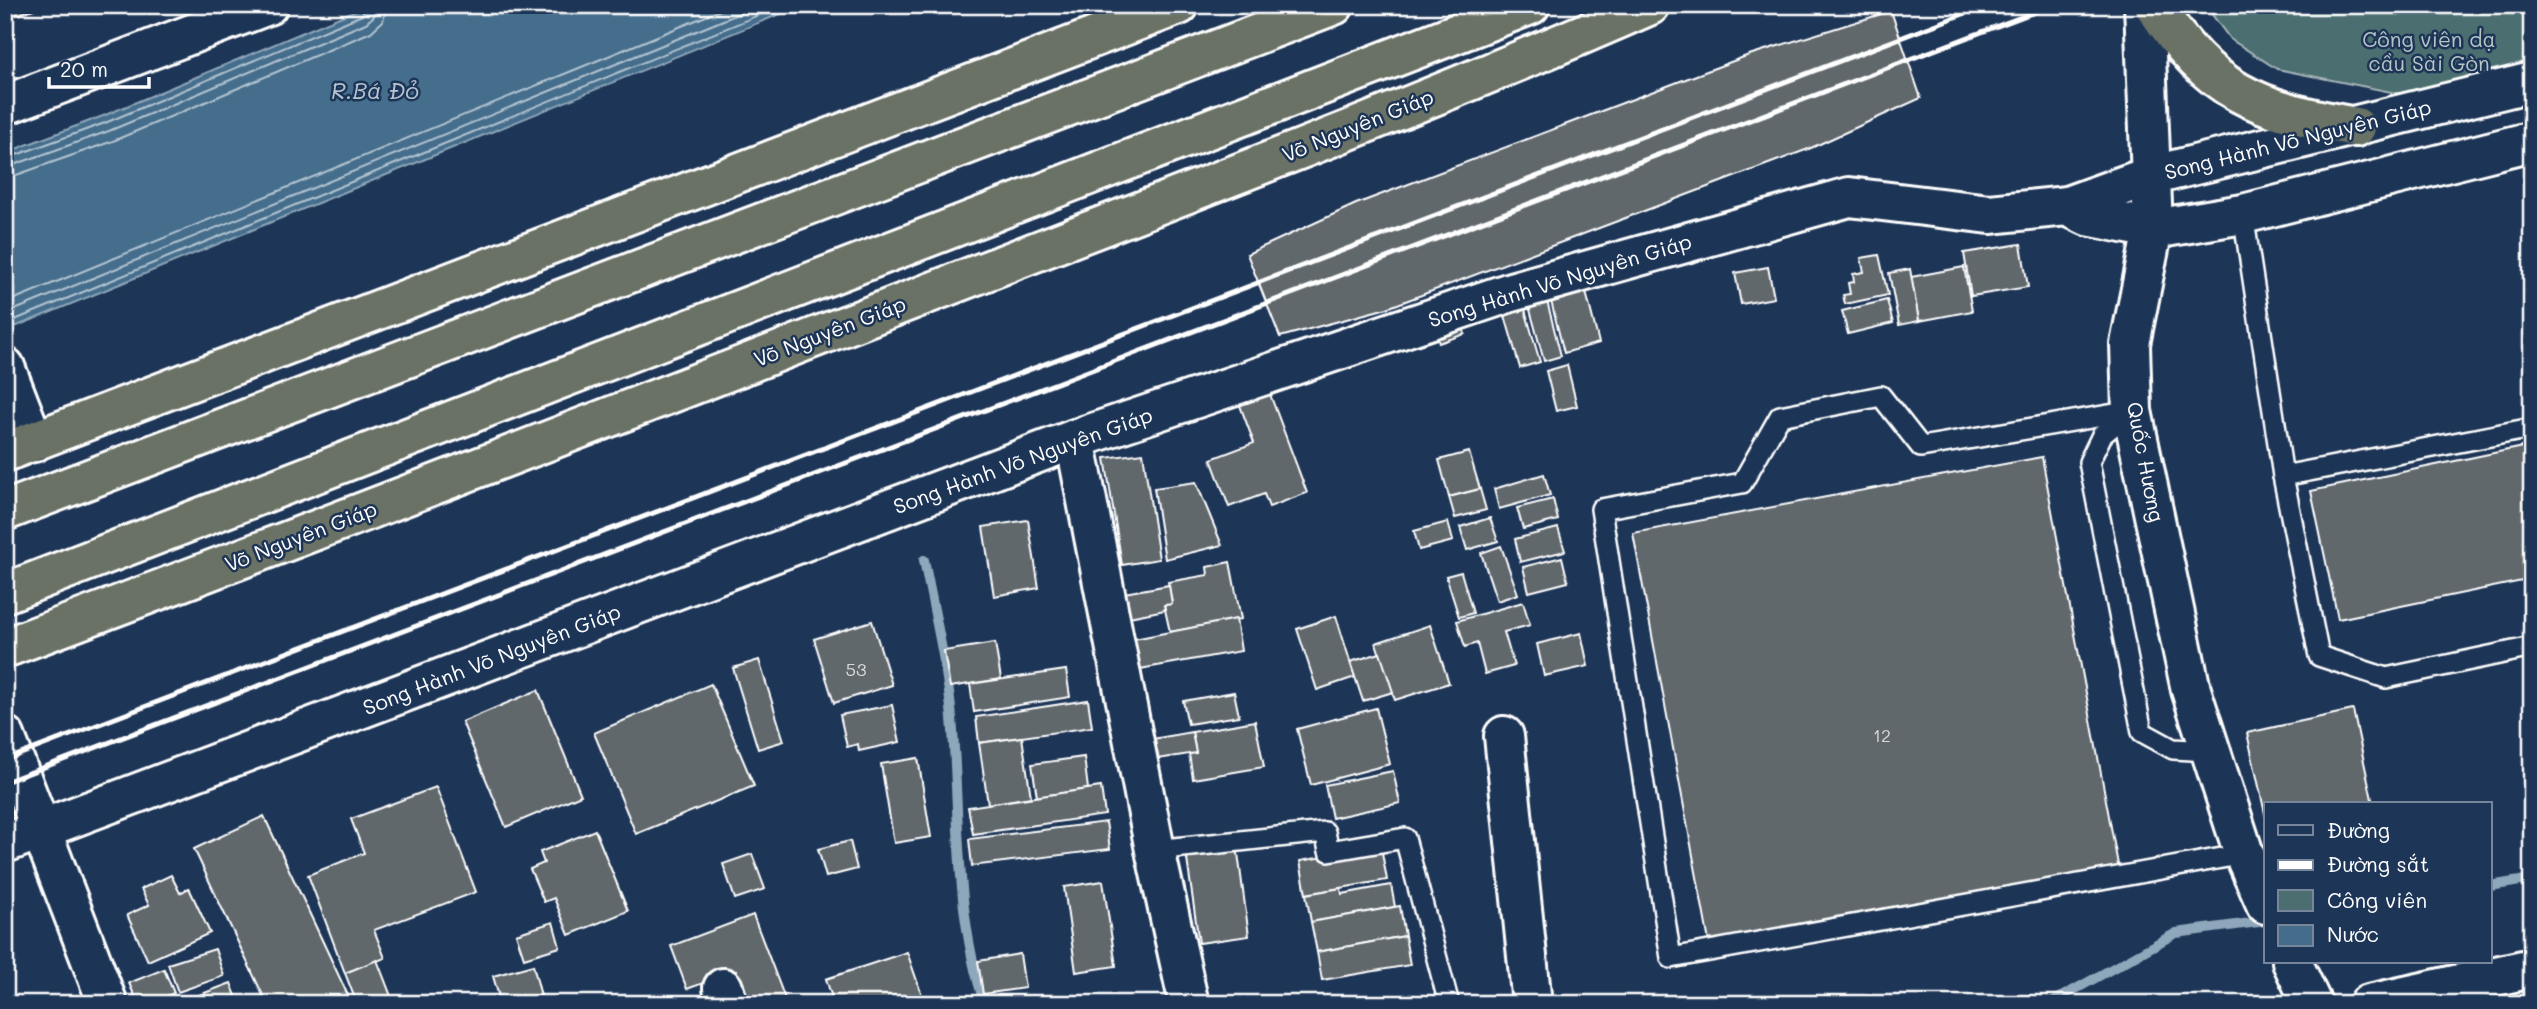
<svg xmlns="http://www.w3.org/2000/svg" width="2537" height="1009" viewBox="0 0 2537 1009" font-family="Mali,sans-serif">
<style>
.green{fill:#4c6e70;stroke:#a6b6b8;stroke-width:2}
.water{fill:#446d8c;stroke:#8fa7ba;stroke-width:2}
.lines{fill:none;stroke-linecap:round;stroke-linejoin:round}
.shore{stroke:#b4c5d1;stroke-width:2}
.stream{stroke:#8fa7ba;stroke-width:10}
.building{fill:#61676c;stroke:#fff;stroke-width:2}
.lane-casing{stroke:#fff;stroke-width:24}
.street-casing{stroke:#fff;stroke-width:44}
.secondary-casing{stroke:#fff;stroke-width:44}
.highway-casing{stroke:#fff;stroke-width:44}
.lane{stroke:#1d3557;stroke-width:19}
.street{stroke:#1d3557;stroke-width:38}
.secondary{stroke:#1d3557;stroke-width:38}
.highway{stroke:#6a7165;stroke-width:38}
.rail{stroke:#fff;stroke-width:5}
.labels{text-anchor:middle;stroke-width:5;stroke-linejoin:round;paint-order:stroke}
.number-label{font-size:18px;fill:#d8d9da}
.park-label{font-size:21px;fill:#b7c5c6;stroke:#1d3557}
.street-label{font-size:21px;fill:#fff;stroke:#1d3557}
.water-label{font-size:23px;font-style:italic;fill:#b4c5d1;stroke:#1d3557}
</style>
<rect width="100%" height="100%" fill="#1d3557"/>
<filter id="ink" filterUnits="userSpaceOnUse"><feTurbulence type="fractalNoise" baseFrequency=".0143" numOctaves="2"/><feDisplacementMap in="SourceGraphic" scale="14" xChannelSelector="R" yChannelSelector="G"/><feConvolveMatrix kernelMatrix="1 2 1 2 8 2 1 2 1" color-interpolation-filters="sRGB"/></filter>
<g filter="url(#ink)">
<path class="green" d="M2205,5H2532V75L2431,100L2277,69L2230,39Z"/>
<path class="water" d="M368,5H802L5,331V153L103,116Z"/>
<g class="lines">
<g class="shore">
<path d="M5,159L105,123L362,15L368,5"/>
<path d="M5,168L109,131L366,23L374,16L376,5"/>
<path d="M5,179L113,141L371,32L383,21L387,5"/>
<path d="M5,303L733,5"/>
<path d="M5,314L760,5"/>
<path d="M5,324L783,5"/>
</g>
<g class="stream">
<path d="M924,560C934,612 947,665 952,718C960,812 954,915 985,1004"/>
<path d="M2490,886L2532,879"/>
<path d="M2049,1004L2176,933L2266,921"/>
</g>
</g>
<g class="building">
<path d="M5,5H42V6L5,19Z"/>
<path d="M1891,11L1921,98L1811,148L1387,308L1280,337L1247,254L1356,204L1749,55Z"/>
<path d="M2021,244L2028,287L1971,296L1964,253Z"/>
<path d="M1879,255L1888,295L1845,304L1843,295L1850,294L1848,283L1854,282L1853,274L1864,272L1861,258Z"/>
<path d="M1768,267L1774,298L1741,304L1735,273Z"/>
<path d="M1964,267L1972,311L1919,321L1911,277Z"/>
<path d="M1910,269L1919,321L1899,325L1889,273Z"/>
<path d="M1586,292L1599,343L1564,353L1551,301Z"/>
<path d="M1887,300L1893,323L1848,334L1842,311Z"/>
<path d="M1547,301L1561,356L1544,361L1529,306Z"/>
<path d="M1524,306L1540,362L1520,368L1504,312Z"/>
<path d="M1459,316L1465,334L1439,343L1433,325Z"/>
<path d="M1567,365L1577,406L1556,411L1546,371Z"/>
<path d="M1268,389L1307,493L1269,507L1264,494L1229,507L1211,459L1254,443L1238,400Z"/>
<path d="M2532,445V579L2338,619L2311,491Z"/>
<path d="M1469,452L1480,489L1449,497L1439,460Z"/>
<path d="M1143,453L1159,559L1122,565L1105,458Z"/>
<path d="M2042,457L2119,870L1710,947L1633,533Z"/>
<path d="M1544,474L1550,495L1499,509L1494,489Z"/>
<path d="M1196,482L1222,545L1165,559L1154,488Z"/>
<path d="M1480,489L1486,510L1455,518L1449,497Z"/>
<path d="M1553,499L1558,520L1523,529L1517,508Z"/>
<path d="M1490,518L1498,541L1467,550L1460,527Z"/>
<path d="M1028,520L1039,588L994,596L983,527Z"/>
<path d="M1448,522L1453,541L1419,550L1414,531Z"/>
<path d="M1558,528L1565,551L1520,562L1515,539Z"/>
<path d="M1501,546L1518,594L1497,601L1481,553Z"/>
<path d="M1562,557L1568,582L1529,592L1523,567Z"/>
<path d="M1230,562L1241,619L1170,632L1164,605L1172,604L1168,582L1208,575L1207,567Z"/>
<path d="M1461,572L1473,613L1459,617L1446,576Z"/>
<path d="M1169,585L1172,604L1164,605L1165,610L1129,617L1124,593Z"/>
<path d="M1523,602L1530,625L1504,632L1514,666L1485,674L1477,643L1465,647L1457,621Z"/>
<path d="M1336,616L1355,677L1317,690L1297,629Z"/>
<path d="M1236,619L1241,651L1140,669L1134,639Z"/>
<path d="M872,621L892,685L834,703L814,639Z"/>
<path d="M1430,625L1449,683L1395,700L1376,643Z"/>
<path d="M1581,633L1588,666L1544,676L1537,644Z"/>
<path d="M995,643L1001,679L950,687L944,651Z"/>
<path d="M1380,653L1393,692L1363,701L1350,662Z"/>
<path d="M759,660L784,741L758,749L733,668Z"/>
<path d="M1066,670L1070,697L974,712L970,684Z"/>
<path d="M711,684L754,786L636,834L594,733Z"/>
<path d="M538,690L581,795L506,827L462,722Z"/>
<path d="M1234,692L1239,716L1188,724L1183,701Z"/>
<path d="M1088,700L1092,727L979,743L976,717Z"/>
<path d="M892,705L900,742L859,751L858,744L847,747L840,715Z"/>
<path d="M1376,708L1390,764L1311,785L1297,729Z"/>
<path d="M2353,710L2373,804H2266V818L2247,733Z"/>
<path d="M1255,721L1264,767L1193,779L1189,754L1196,753L1192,732Z"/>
<path d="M1192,732L1196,753L1151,760L1147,740Z"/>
<path d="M1022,737L1031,797L988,804L979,743Z"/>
<path d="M1084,757L1088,789L1037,797L1032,764Z"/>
<path d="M918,758L931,837L894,843L881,764Z"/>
<path d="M1393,771L1400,803L1332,818L1325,785Z"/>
<path d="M436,787L476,892L374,930L385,958L345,973L308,875L364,853L351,819Z"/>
<path d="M1101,787L1105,815L973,834L968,807Z"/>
<path d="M264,816L352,1004H267L194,849Z"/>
<path d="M1106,822L1110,849L972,866L969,839Z"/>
<path d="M595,830L628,911L569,935L554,898L544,902L530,869L544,863L540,852Z"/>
<path d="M1236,838L1249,936L1199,943L1185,845Z"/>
<path d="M850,841L857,869L826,877L818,849Z"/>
<path d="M1381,847L1387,880L1306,894L1300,861Z"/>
<path d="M752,854L765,889L735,899L723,864Z"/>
<path d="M171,875L180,893L189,888L210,933L148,961L127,915L149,905L141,889Z"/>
<path d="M1103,881L1116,966L1076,972L1064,887Z"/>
<path d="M1391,885L1395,907L1311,922L1306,894L1341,888L1342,894Z"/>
<path d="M1400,906L1405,936L1317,952L1311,922Z"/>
<path d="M753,915L787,1004H749L736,971L687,989L671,946Z"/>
<path d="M553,922L560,947L524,958L516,934Z"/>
<path d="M1405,936L1410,965L1322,980L1317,952Z"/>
<path d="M215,949L224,976L178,992L168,964Z"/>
<path d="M907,952L925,1004H834L826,979Z"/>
<path d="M1020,954L1025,988L983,994L978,961Z"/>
<path d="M377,960L394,1004H357L345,973Z"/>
<path d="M533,965L541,996L524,1000L525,1004H501L493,976Z"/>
<path d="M164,969L174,993L148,1004H138L129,983Z"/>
<path d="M231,983L239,1004H175Z"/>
</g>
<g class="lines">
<defs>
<g id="lane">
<path d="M2243,214L2283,476L2319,656L2386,678L2532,647"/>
<path d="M2131,411L2102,435L2089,462L2142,732L2173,749L2211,751"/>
<path d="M2132,411L1921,447L1881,396L1780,416L1742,483L1601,509L1671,958L2244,854"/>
<path d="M2283,476L2532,428"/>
<path d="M1155,850L1325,832L1329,851L1405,838L1449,1004"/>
</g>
<g id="street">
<path d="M5,367L34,442"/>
<path d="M1075,439L1155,850L1189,1004"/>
<path d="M5,736L108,1004"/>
<path d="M1504,736L1532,1004"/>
<path d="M723,988L728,1004"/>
<path d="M2369,1004L2532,968"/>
</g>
<g id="secondary">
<path d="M2144,5L2153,229L2130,344L2132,411L2191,690L2244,854L2266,904"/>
<path d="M5,105L268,5"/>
<path d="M2067,206L2088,216L2153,229L2166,227L2243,214L2532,141"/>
<path d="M5,843L1075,439L1511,292L1849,197L1990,214L2067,206L2150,176L2532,82"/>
<path d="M2292,962L2312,1004"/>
</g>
<g id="highway">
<path d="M2154,5C2211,93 2255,109 2356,127"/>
<path d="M5,452L1179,5"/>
<path d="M5,511L1334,5"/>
<path d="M5,593L1530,5"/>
<path d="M5,648C321,530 635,407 950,285C1184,194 1420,106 1650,5"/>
</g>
</defs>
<use href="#lane" class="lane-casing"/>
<use href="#street" class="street-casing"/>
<use href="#secondary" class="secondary-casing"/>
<use href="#highway" class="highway-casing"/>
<use href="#lane" class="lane"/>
<use href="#street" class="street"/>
<use href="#secondary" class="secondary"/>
<use href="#highway" class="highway"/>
<g class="rail">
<path d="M5,760L1987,5"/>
<path d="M5,782L2053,5"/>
</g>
</g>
</g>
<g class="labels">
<g class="number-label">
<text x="856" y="676">53</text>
<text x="1882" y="742">12</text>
</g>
<g class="park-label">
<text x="2429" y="47">Công viên dạ<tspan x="2429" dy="24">cầu Sài Gòn</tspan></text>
</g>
<g class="street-label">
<text transform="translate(1358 126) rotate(-22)" y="7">Võ Nguyên Giáp</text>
<text transform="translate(2298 140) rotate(-14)" y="7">Song Hành Võ Nguyên Giáp</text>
<text transform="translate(1560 281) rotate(-17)" y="7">Song Hành Võ Nguyên Giáp</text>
<text transform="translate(830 332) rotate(-21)" y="7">Võ Nguyên Giáp</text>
<text transform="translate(1023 461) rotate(-20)" y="7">Song Hành Võ Nguyên Giáp</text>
<text transform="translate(2145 462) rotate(79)" y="7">Quốc Hương</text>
<text transform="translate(301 537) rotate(-21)" y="7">Võ Nguyên Giáp</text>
<text transform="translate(492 660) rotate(-21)" y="7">Song Hành Võ Nguyên Giáp</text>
</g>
<g class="water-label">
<text x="375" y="99">R.Bá Đỏ</text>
</g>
</g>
<rect width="2537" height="1009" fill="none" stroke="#1d3557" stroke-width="28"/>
<rect x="14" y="14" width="2509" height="981" fill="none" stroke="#fff" stroke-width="2.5" filter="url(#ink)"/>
<rect x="2264" y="802" width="228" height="161" fill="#1d3557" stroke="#77869a" stroke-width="2"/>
<rect x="2278" y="825" width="35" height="10" fill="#1d3557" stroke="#77869a" stroke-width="2"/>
<text x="2327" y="838" font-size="21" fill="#ffffff">Đường</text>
<rect x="2278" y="860" width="35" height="10" fill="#ffffff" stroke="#77869a" stroke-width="2"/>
<text x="2327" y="872" font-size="21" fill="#ffffff">Đường sắt</text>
<rect x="2278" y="890" width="35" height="21" fill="#4c6e70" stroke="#77869a" stroke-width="2"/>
<text x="2327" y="908" font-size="21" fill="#ffffff">Công viên</text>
<rect x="2278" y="925" width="35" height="21" fill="#446d8c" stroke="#77869a" stroke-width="2"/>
<text x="2327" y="942" font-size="21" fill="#ffffff">Nước</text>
<path d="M49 77v10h100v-10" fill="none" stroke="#ffffff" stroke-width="3.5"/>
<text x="60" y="77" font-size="21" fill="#ffffff" stroke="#1d3557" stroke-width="5" paint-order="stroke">20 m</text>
</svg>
